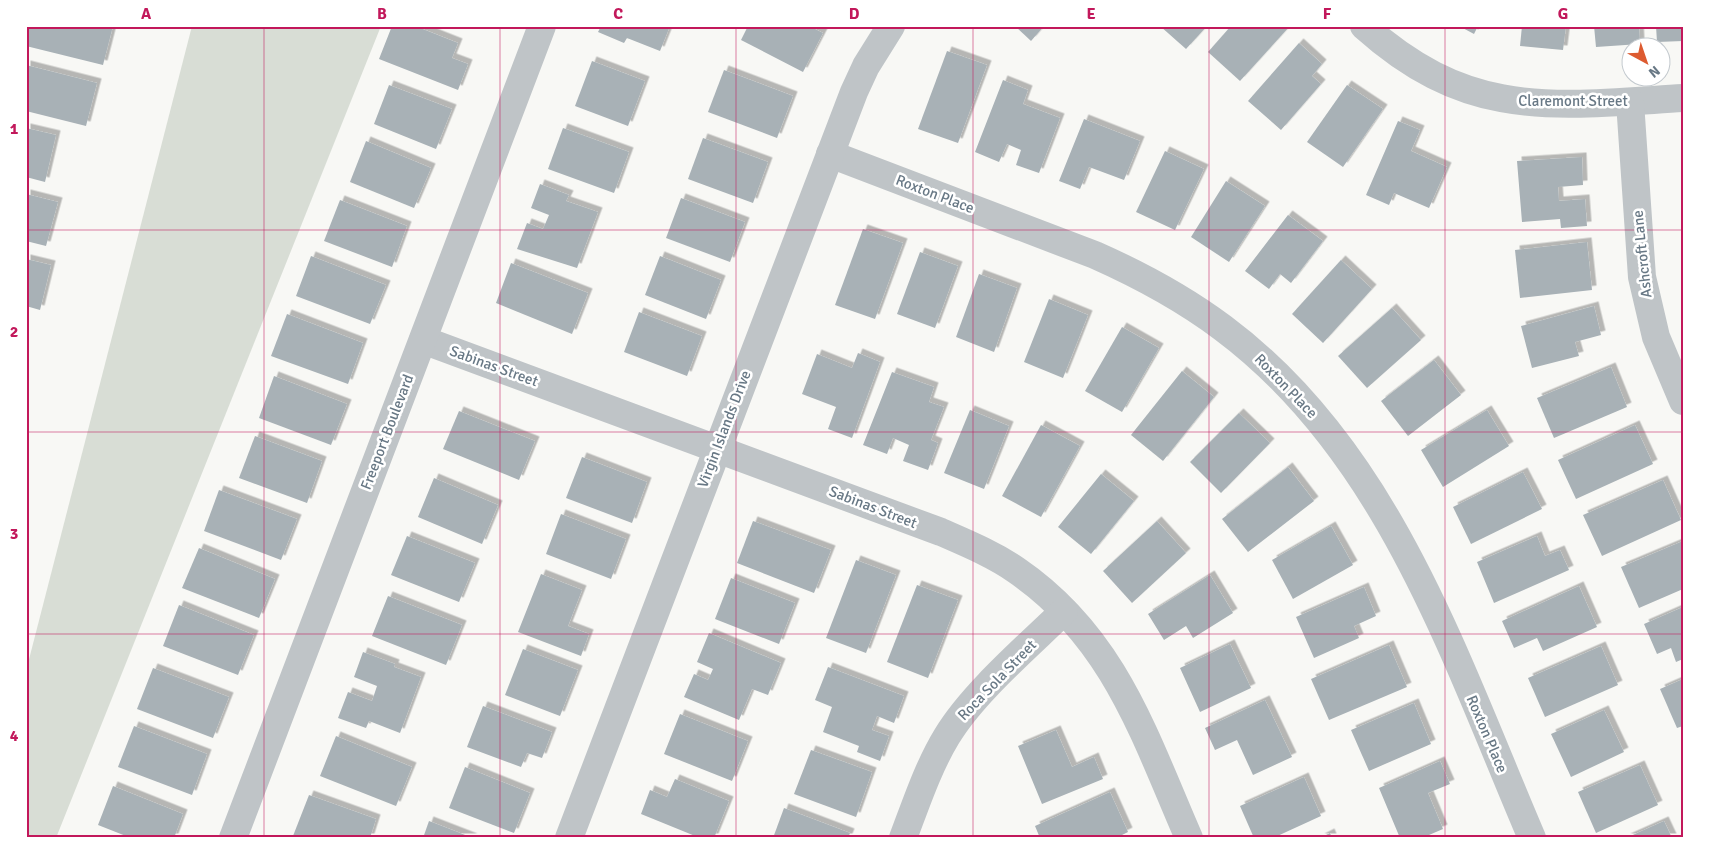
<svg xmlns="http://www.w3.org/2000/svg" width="1709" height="864" viewBox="0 0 1709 864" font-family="Signika,sans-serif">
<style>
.green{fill:#d8ddd5}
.building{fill:#a8b1b6;filter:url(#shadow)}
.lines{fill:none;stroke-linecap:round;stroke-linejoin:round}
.street{stroke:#bfc4c7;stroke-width:28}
.grid{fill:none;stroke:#c2185b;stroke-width:1;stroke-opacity:0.55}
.labels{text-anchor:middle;stroke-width:5;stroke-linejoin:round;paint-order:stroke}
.street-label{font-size:15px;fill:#687885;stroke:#fff}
.neatline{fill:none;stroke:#c2185b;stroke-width:2}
.grid-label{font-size:16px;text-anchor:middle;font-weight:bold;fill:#c2185b}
</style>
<defs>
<filter id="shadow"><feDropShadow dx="4.5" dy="-4.5" stdDeviation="0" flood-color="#0004"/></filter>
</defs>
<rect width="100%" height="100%" fill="#f8f8f5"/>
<path class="green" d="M192,26H381L56,838H26V671Z"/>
<g class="building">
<path d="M26,26H113L103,65L26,46Z"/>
<path d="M392,26H415L458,43L452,58L468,64L458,90L379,59Z"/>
<path d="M601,26H670L660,51L627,38L624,43L598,32Z"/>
<path d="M748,26H809L823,33L803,72L741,40Z"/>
<path d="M1015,26H1044L1031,41Z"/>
<path d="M1160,26H1207L1186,49Z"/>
<path d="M1231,26H1288L1289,27L1240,81L1208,52Z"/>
<path d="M1459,26H1478L1474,34Z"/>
<path d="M1522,26H1566L1563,50L1520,46Z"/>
<path d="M1594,26H1639L1640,44L1596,47Z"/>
<path d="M1656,26H1683V41L1657,42Z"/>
<path d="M1299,43L1322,64L1312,76L1321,84L1281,130L1248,101Z"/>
<path d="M947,51L987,65L958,143L918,129Z"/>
<path d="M592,61L645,81L628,126L575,106Z"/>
<path d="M26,65L97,83L86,126L26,111Z"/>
<path d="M724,70L793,96L777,138L708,112Z"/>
<path d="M1003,80L1028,90L1023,104L1060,118L1039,173L1016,165L1021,150L1007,144L999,162L975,152Z"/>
<path d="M389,85L452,109L436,149L374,124Z"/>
<path d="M1347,85L1383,109L1343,167L1307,142Z"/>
<path d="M1084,119L1140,141L1124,180L1089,167L1080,189L1059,181Z"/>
<path d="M1398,121L1420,130L1411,151L1447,167L1429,208L1394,193L1389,205L1366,195Z"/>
<path d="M26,128L56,135L45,182L26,177Z"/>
<path d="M563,128L629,152L614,193L548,169Z"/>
<path d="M703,138L768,162L753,203L688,179Z"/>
<path d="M366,141L431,168L414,208L350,182Z"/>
<path d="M1165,151L1204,169L1175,230L1136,212Z"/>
<path d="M1582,157L1583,185L1558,187L1559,201L1585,199L1587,226L1561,228L1560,219L1522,222L1517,161Z"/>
<path d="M1226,181L1265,206L1229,262L1191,237Z"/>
<path d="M540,184L569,195L566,201L598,212L577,268L517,249L527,223L543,229L549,215L531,208Z"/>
<path d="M26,194L58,202L46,246L26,241Z"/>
<path d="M681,198L745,222L730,262L666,238Z"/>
<path d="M340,200L407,226L392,267L324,241Z"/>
<path d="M1288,215L1323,241L1291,283L1280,274L1269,289L1245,271Z"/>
<path d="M863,229L903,243L875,319L835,305Z"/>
<path d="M1587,242L1592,290L1520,298L1515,250Z"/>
<path d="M920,252L958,266L935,328L897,314Z"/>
<path d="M311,256L386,285L370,324L296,296Z"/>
<path d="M660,256L721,280L706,319L645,295Z"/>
<path d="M26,259L51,265L40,310L26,306Z"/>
<path d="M1341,260L1372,289L1323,343L1292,314Z"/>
<path d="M511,263L588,293L572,334L496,303Z"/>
<path d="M979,274L1017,288L994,352L956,337Z"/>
<path d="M1049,299L1088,315L1063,378L1024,362Z"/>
<path d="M1594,306L1601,335L1575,342L1579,356L1532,368L1521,326Z"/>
<path d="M1392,308L1421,340L1367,388L1338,356Z"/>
<path d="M639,312L702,336L687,376L624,352Z"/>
<path d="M287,314L363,343L348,384L271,356Z"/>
<path d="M1122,327L1159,348L1122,412L1085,391Z"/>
<path d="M858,353L880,362L852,438L828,429L836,407L802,394L817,354L852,368Z"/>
<path d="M1434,360L1461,395L1408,436L1381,401Z"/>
<path d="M1611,367L1627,407L1554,438L1537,398Z"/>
<path d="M1182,371L1214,397L1163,461L1131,435Z"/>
<path d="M892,372L934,387L929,402L944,407L931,440L938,443L928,470L903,461L909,445L893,438L887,454L863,445Z"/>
<path d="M274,376L347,404L331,445L259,418Z"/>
<path d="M970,410L1009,426L984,489L944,473Z"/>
<path d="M1487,410L1509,446L1443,487L1421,450Z"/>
<path d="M459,411L535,441L519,480L443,449Z"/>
<path d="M1239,413L1270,443L1221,493L1190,462Z"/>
<path d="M1041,425L1080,446L1041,517L1002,496Z"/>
<path d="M1635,425L1653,464L1576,499L1558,460Z"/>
<path d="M255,436L322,461L307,503L239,478Z"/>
<path d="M582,457L647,482L632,523L566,498Z"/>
<path d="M1288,467L1314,501L1248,552L1222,519Z"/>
<path d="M1523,472L1542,509L1471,544L1453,507Z"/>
<path d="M1101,474L1134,501L1091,554L1058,527Z"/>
<path d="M434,478L498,505L482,544L418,517Z"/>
<path d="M1663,480L1681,520L1602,556L1583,515Z"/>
<path d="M219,490L297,519L281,560L204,531Z"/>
<path d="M561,514L626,539L611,579L546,554Z"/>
<path d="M753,521L831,550L814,593L737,563Z"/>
<path d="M1157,521L1186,553L1132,603L1103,571Z"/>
<path d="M1331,526L1353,565L1293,599L1272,560Z"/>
<path d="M407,536L475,563L459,602L391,575Z"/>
<path d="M1537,536L1545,556L1560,550L1569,570L1494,603L1477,562Z"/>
<path d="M1683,541V589L1639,608L1621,567Z"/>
<path d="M199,548L275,579L259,618L182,588Z"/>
<path d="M856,560L896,575L866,653L826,638Z"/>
<path d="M541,574L582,590L568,626L589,634L581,656L518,632Z"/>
<path d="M1210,575L1233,613L1193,638L1186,626L1164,640L1148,614Z"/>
<path d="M731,578L795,603L779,644L715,619Z"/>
<path d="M917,585L958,600L928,678L887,662Z"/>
<path d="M1579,586L1597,627L1543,651L1537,638L1514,648L1502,621Z"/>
<path d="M1364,587L1376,616L1354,626L1359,638L1314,658L1296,617Z"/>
<path d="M388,596L462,625L446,665L372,636Z"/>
<path d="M179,605L254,635L238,675L163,646Z"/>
<path d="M1683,607V659L1676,662L1671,648L1657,654L1644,624Z"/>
<path d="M709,633L781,663L768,695L752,689L739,720L684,697L694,674L708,680L713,669L697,662Z"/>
<path d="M1230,644L1251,688L1200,712L1180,668Z"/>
<path d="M1389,645L1407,687L1329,720L1311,679Z"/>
<path d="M1601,646L1618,685L1545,717L1528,678Z"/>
<path d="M523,649L578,670L560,716L505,695Z"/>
<path d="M363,652L395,664L394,667L421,677L400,733L369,721L366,728L338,718L348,692L372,701L377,686L354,677Z"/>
<path d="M828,667L904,696L894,723L877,716L872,730L889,736L880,761L857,752L859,746L823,732L832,707L815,700Z"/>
<path d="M153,668L229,697L213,738L137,709Z"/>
<path d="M1683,679V726L1677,728L1660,689Z"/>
<path d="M1265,700L1292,757L1253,775L1237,740L1215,750L1205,728Z"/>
<path d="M1414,703L1431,744L1369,771L1351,730Z"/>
<path d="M483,706L552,732L542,758L527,753L521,767L467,747Z"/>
<path d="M1604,710L1624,752L1571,777L1551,734Z"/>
<path d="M680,714L748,741L732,781L664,754Z"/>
<path d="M134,726L207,754L192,795L118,767Z"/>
<path d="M1056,730L1072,767L1094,757L1103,779L1042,804L1018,746Z"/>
<path d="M336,736L412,767L396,806L320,776Z"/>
<path d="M811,750L872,772L856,817L794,794Z"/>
<path d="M1440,761L1450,784L1428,793L1443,829L1422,838H1400L1379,788Z"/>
<path d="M1640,765L1658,805L1596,833L1578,792Z"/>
<path d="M465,767L530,793L514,833L449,808Z"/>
<path d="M1304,777L1321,816L1273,838H1254L1240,806Z"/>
<path d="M675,779L729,801L714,838H700L641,814L650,790L667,797Z"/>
<path d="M113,786L183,814L174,838H131L98,825Z"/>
<path d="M1110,792L1128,832L1116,838H1040L1035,826Z"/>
<path d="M309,795L376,819L370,838L293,836Z"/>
<path d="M784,808L850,833L848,838H773Z"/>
<path d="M429,821L473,838H423Z"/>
<path d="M1664,821L1672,838H1626Z"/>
<path d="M1330,833L1332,838H1320Z"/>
</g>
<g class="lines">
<g class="street">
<path d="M1364,26C1469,120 1552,106 1683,98"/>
<path d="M1630,102L1642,277L1656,337L1683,401"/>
<path d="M830,154L1095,255C1140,275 1183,298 1223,328C1388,451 1454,656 1532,838"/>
<path d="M423,340L941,532C966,543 993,554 1016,570C1114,637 1144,735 1189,838"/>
<path d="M233,838L542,26"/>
<path d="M569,838L854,92L866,66L891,26"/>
<path d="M903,838C916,804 928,767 947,736C973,693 1027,647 1064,611"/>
</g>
</g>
<path class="grid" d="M264,26V838M500,26V838M736,26V838M973,26V838M1209,26V838M1445,26V838M26,230H1683M26,432H1683M26,634H1683"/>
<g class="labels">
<g class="street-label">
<text x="1573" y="106">Claremont Street</text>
<text transform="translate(935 194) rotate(21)" y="5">Roxton Place</text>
<text transform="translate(1642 254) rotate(-96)" y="5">Ashcroft Lane</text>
<text transform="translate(494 366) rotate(20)" y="5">Sabinas Street</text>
<text transform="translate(1286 386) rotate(46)" y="5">Roxton Place</text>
<text transform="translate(724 429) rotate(-69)" y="5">Virgin Islands Drive</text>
<text transform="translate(387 432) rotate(-69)" y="5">Freeport Boulevard</text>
<text transform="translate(873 507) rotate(21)" y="5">Sabinas Street</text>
<text transform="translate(997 680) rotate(-46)" y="5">Roca Sola Street</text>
<text transform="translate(1487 734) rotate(67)" y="5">Roxton Place</text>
</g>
</g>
<rect width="1709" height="864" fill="none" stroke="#ffffff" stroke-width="55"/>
<g transform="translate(1646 62) rotate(140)"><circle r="24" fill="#ffffff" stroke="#c3c9ce"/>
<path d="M0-4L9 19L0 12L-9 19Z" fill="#dd5b30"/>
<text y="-8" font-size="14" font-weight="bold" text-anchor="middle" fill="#687885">N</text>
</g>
<rect x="28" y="28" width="1654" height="808" class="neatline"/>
<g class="grid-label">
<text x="146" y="19">A</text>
<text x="382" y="19">B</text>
<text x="618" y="19">C</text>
<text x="854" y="19">D</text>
<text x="1091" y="19">E</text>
<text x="1327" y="19">F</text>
<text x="1563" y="19">G</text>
<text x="14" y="134">1</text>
<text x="14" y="337">2</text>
<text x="14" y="539">3</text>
<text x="14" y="741">4</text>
</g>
</svg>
